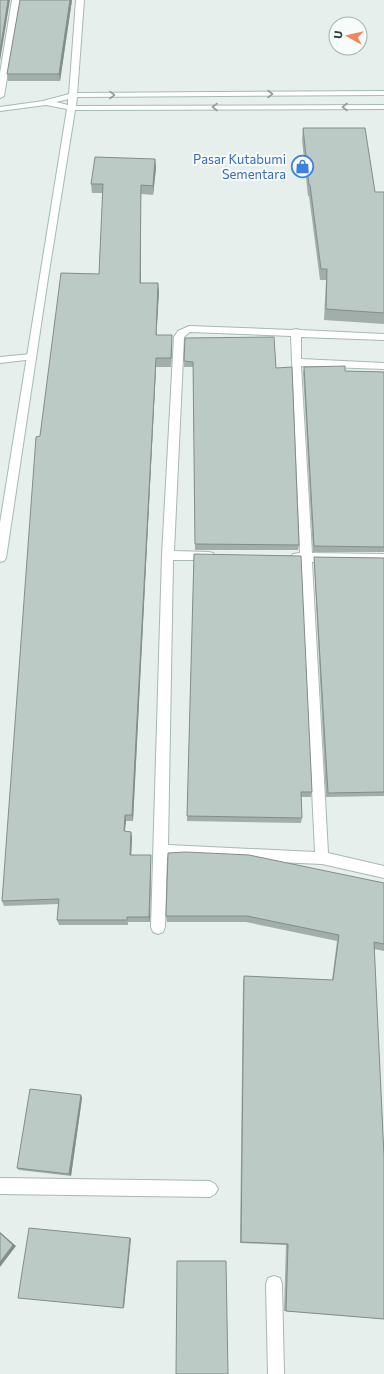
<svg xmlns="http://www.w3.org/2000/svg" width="384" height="1374" viewBox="0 0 384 1374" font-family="Commissioner,sans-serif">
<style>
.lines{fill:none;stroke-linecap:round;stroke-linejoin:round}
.lane-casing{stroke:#a8b8b2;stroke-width:2}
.street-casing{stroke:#a8b8b2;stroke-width:2}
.secondary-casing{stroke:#a4bbb3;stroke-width:2}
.lane{fill:#fff;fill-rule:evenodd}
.street{fill:#fff;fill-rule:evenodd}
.secondary{fill:#fff;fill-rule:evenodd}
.wall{fill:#a1aea9}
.shaded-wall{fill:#838d89}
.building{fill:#bbcac4;stroke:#838d89}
.oneway{stroke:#92a09c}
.labels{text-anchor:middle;stroke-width:4;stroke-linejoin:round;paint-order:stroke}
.far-shop-label{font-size:13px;fill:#366cbe;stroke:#f7fbf9;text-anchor:end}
</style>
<rect width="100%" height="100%" fill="#e6efeb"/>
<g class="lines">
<defs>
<path id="lane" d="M0,1178L210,1181L215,1184L218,1189L215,1194L210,1197L0,1194Z"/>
<g id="street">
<path d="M12,0H20L4,96L0,98V73Z"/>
<path d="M76,0H84L77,95L73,97L69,95Z"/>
<path d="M189,326L292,330L296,329L300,330L384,334V340L301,337V359L384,363V369L301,366L312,553L384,554V562H312L328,853L384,866V878L322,864L167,857L165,927L163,932L158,934L153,932L151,927L162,555L174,337L178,331ZM190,332L291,336L300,553L293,554L291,557L293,560L301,561L315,852L168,845L173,560H209L213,559L215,556L213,553L209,552L174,551L184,337Z"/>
<path d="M31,354L34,355L36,357L34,359L0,363V357Z"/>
<path d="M274,1276L280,1278L282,1284L284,1374H268L266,1284L268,1278Z"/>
</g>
<path id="secondary" d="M384,91V95L77,97L76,106L384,105V109L75,110L48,278L6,558L4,561L0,562V523L67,109L46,105L0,111V107L43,101L73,93ZM68,99V105L56,102Z"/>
</defs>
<use href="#lane" class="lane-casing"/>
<use href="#street" class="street-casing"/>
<use href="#secondary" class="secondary-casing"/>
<use href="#lane" class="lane"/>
<use href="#street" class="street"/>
<use href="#secondary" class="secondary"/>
</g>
<g class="wall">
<path d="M20,0H72L60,81H8L7,74Z"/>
<path d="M303,128L375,192H384V324L324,320L326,280H320L309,196H308L302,140Z"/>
<path d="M155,159L156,168L153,195L141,194V283L159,291L156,335L172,344L171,367H156L133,821H126L125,831L131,832L132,838L131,855H151V860L150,922H128V925H59L57,920L58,904L4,906L2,901L40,436L99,274L103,193H92L91,184Z"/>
<path d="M185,338L276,368L299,545L298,550H195L193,367H184Z"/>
<path d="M304,367L345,371L384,372V552H313L303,373Z"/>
<path d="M194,554L312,792L311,797H301L302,818L301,823L187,821Z"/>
<path d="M314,557L384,558V796L326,797L314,563Z"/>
<path d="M384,883V951L374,949L384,1156V1319L284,1311L286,1245L240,1243L243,981L244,976L332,980L337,941L246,922H167L166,916Z"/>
<path d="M81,1095L82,1098L71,1176L19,1170L17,1168Z"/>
</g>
<g class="shaded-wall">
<path d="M8,0H10L0,61V51Z"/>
<path d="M70,0H72L60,81L59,74Z"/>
<path d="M155,159L156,168L153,195V186Z"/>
<path d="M141,185V291L140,283Z"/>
<path d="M158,283L159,291L156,344V335Z"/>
<path d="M172,335V344L171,367V358Z"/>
<path d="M156,358V367L133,821L132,815Z"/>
<path d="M125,815L126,821L124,836V831Z"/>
<path d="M131,832L132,838L131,860L130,855Z"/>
<path d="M151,855V860L150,922L149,917Z"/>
<path d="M81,1095L82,1098L71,1176L69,1174Z"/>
<path d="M0,1232L16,1246L0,1267Z"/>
<path d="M130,1238L131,1239L124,1308H123Z"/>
</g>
<g class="building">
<path d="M0,0H8L0,51Z"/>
<path d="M20,0H70L59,74H7Z"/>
<path d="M303,128H365L375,192H384V313L326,309L327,269H321L310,185H309Z"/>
<path d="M95,157L155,159L153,186L141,185L140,283H158L156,335H172L171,358H156L132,815H125L124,831L131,832L130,855H151L149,917H127V920H57L59,899L2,901L36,437L40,436L61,273L99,274L103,184H91Z"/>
<path d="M274,337L276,368L292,367L299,545L195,544L193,362L184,361L185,338Z"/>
<path d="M345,366V371L384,372V547L314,546L304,367Z"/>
<path d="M194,554L301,556L312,792H301L302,818L187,816Z"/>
<path d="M314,557L384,558V792L328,793Z"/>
<path d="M186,852L249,855L384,883V944L374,942L384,1156V1319L286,1311L288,1244L241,1242L244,976L333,980L339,935L247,916H166L168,853Z"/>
<path d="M30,1089L81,1095L69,1174L17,1168Z"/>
<path d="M29,1228L130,1238L123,1308L18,1298Z"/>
<path d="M0,1233L13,1245L0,1262Z"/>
<path d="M177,1261H226L228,1374H176Z"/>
</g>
<defs><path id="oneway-chevron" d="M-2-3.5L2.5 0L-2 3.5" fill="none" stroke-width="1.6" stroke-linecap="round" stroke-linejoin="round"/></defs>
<g class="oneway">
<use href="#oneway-chevron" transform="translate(270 94)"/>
<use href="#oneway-chevron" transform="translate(112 95)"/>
<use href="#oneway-chevron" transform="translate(215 107) rotate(180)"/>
<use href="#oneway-chevron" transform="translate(345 107) rotate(180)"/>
</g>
<defs>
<symbol id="shop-ring" viewBox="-11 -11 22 22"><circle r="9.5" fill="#f7fbf9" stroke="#3f7fe0" stroke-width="1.5"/><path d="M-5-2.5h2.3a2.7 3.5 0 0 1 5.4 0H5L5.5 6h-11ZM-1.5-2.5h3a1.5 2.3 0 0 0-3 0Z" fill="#3f7fe0"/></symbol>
</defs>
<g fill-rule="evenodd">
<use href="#shop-ring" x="290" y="154" width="25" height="25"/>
</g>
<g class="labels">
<g class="far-shop-label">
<text x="286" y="164">Pasar Kutabumi<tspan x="286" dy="15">Sementara</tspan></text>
</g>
</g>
<g transform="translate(348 36) rotate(278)"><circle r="19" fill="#f7fbf9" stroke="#a3b1ad"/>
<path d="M0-3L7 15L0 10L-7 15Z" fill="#f4845f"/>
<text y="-6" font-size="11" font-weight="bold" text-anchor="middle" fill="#24423a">U</text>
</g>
</svg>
